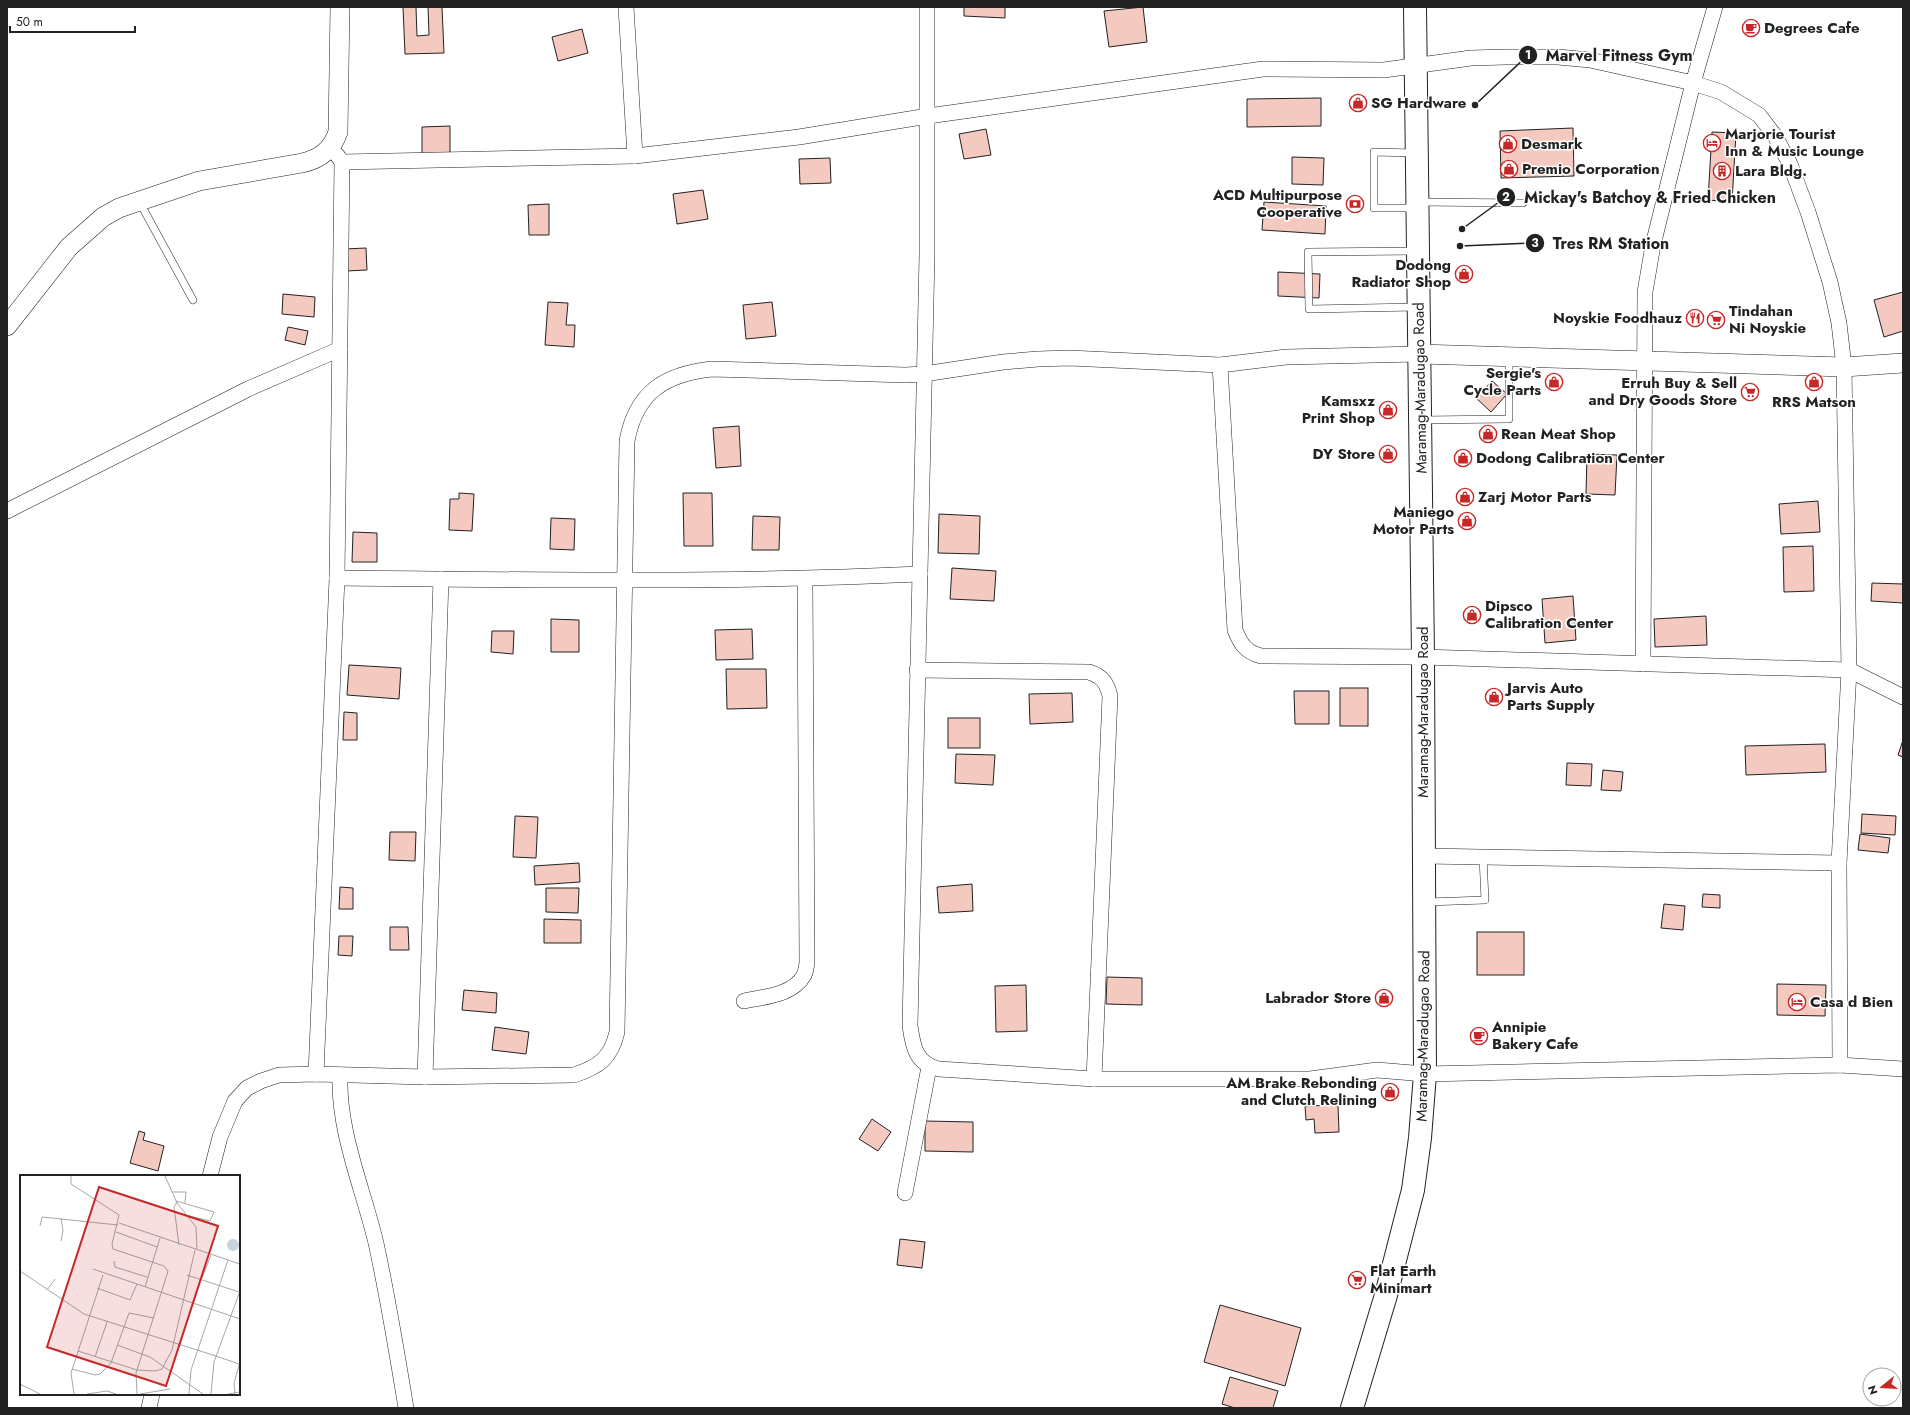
<svg xmlns="http://www.w3.org/2000/svg" width="1910" height="1415" viewBox="0 0 1910 1415" font-family="Jost,sans-serif">
<style>
.building{fill:#f3c9c0;stroke:#222}
.lines{fill:none;stroke-linecap:round;stroke-linejoin:round}
.service-casing{stroke:#222;stroke-width:8}
.minor-casing{stroke:#222;stroke-width:16}
.tertiary-casing{stroke:#222;stroke-width:20}
.primary-casing{stroke:#222;stroke-width:24}
.service{stroke:#fff;stroke-width:7}
.minor{stroke:#fff;stroke-width:15}
.tertiary{stroke:#fff;stroke-width:19}
.primary{stroke:#fff;stroke-width:22}
.labels{text-anchor:middle;stroke-width:3;stroke-linejoin:round;paint-order:stroke}
.poi-label{font-size:15px;font-weight:bold;fill:#222;stroke:#fff;text-anchor:start}
.street-label{font-size:15px;fill:#222;stroke:#fff}
.inset-road{fill:none;stroke:#a7a7a7;stroke-width:1}
.view{fill:#c62828;fill-opacity:0.15;stroke:#c62828;stroke-width:2}
.inset-edge{fill:none;stroke:#222;stroke-width:2}
.leader{fill:none;stroke:#222;stroke-width:1.5}
.callout-dot{fill:#222;stroke:#fff;stroke-width:1.5}
.mark-label{font-size:12px;text-anchor:middle;font-weight:bold;fill:#fff}
.callout-label{font-size:16px;text-anchor:middle;font-weight:bold;fill:#222;stroke:#fff;stroke-width:3;stroke-linejoin:round;paint-order:stroke}
</style>
<rect width="100%" height="100%" fill="#fff"/>
<g class="building">
<path d="M403,7H416L417,36L429,35L428,7H442L444,53L405,54Z"/>
<path d="M964,7H1005V18L964,16Z"/>
<path d="M1143,7L1147,42L1109,47L1104,11Z"/>
<path d="M582,29L588,53L558,61L552,37Z"/>
<path d="M1321,98V126L1247,127V99Z"/>
<path d="M450,126V155L422,156V127Z"/>
<path d="M1573,128L1574,176L1501,178L1500,131Z"/>
<path d="M986,129L991,155L964,159L959,134Z"/>
<path d="M1712,132L1736,133L1732,202L1708,200Z"/>
<path d="M1292,157L1324,158L1323,185L1292,184Z"/>
<path d="M830,158L831,183L800,184L799,159Z"/>
<path d="M703,190L708,219L677,224L673,194Z"/>
<path d="M1264,202L1326,206L1325,234L1262,230Z"/>
<path d="M549,204V235H529L528,205Z"/>
<path d="M366,248L367,270L346,271L344,249Z"/>
<path d="M1278,272L1320,274L1319,298L1278,296Z"/>
<path d="M1903,292V331L1884,337L1874,300Z"/>
<path d="M283,294L315,297L314,317L282,314Z"/>
<path d="M548,302L568,303L566,325H575L574,347L545,345Z"/>
<path d="M772,302L776,336L746,339L743,305Z"/>
<path d="M288,327L308,331L305,345L285,340Z"/>
<path d="M1492,381L1507,394L1491,412L1476,398Z"/>
<path d="M739,426L741,466L716,468L713,428Z"/>
<path d="M1587,454L1617,455L1615,495L1586,494Z"/>
<path d="M459,493L474,494L472,531L449,530L450,499H459Z"/>
<path d="M683,493H712L713,546H684Z"/>
<path d="M1818,501L1820,532L1781,534L1779,504Z"/>
<path d="M939,514L980,516L979,554L938,553Z"/>
<path d="M753,516L780,517L779,550H752Z"/>
<path d="M551,518L575,519L574,550L550,549Z"/>
<path d="M353,532L377,533V562H352Z"/>
<path d="M1813,546L1814,591L1784,592L1783,547Z"/>
<path d="M952,568L996,571L994,601L950,599Z"/>
<path d="M1872,583L1903,584V603L1871,601Z"/>
<path d="M1573,596L1576,640L1545,643L1542,599Z"/>
<path d="M1706,616L1707,645L1655,647L1654,619Z"/>
<path d="M551,619L579,620V652H551Z"/>
<path d="M752,629L753,659L716,660L715,630Z"/>
<path d="M492,631H514L513,654L491,652Z"/>
<path d="M349,665L401,668L399,699L347,695Z"/>
<path d="M726,669H766L767,708L727,709Z"/>
<rect x="1340" y="688" width="28" height="38"/>
<path d="M1294,691H1329V724H1295Z"/>
<path d="M1072,693L1073,722L1030,724L1029,694Z"/>
<path d="M344,712L357,713V740H343Z"/>
<rect x="948" y="718" width="32" height="30"/>
<path d="M1903,740V757L1898,755Z"/>
<path d="M1825,744L1826,772L1746,775L1745,746Z"/>
<path d="M956,754L995,755L993,785L955,783Z"/>
<path d="M1567,763L1592,764L1591,786L1566,785Z"/>
<path d="M1603,770L1623,772L1621,791L1601,790Z"/>
<path d="M1862,814L1896,816L1895,835L1861,833Z"/>
<path d="M515,816L538,817L536,858L513,857Z"/>
<path d="M390,832H416L415,861L389,860Z"/>
<path d="M1860,834L1890,838L1888,853L1858,850Z"/>
<path d="M579,863L580,882L535,885L534,866Z"/>
<path d="M972,884L973,911L939,913L937,887Z"/>
<path d="M340,887L353,888V909H339Z"/>
<path d="M546,888H579L578,913L546,912Z"/>
<path d="M1703,894L1720,895V908L1702,907Z"/>
<path d="M1664,904L1685,906L1683,930L1661,928Z"/>
<path d="M544,919L581,920V943H544Z"/>
<path d="M390,927H408L409,950H390Z"/>
<rect x="1477" y="932" width="47" height="43"/>
<path d="M339,936H353L352,956L338,955Z"/>
<path d="M1107,977L1142,978V1005L1106,1004Z"/>
<path d="M1777,984L1826,985L1825,1016L1777,1015Z"/>
<path d="M1026,985L1027,1031L996,1032L995,986Z"/>
<path d="M464,990L497,993L496,1013L462,1010Z"/>
<path d="M495,1027L529,1032L526,1054L492,1050Z"/>
<path d="M1338,1105L1339,1132L1315,1133L1314,1119L1306,1120L1305,1106Z"/>
<path d="M872,1119L891,1132L878,1151L859,1139Z"/>
<path d="M925,1121L973,1122V1152L925,1151Z"/>
<path d="M139,1131L145,1133L143,1140L164,1146L158,1171L130,1163Z"/>
<path d="M900,1239L925,1242L922,1268L897,1265Z"/>
<path d="M1220,1305L1301,1328L1285,1386L1204,1362Z"/>
<path d="M1230,1377L1278,1391L1273,1408H1235L1222,1404Z"/>
</g>
<g class="lines">
<defs>
<g id="service">
<path d="M1414,153L1374,152V208H1415"/>
<path d="M139,201L193,300"/>
<path d="M1420,202L1523,203"/>
<path d="M1416,251L1308,252L1309,309L1417,307"/>
<path d="M1422,420L1509,419V357"/>
<path d="M1427,902L1485,900L1483,857"/>
</g>
<g id="minor">
<path d="M626,7L635,156"/>
<path d="M927,7V255L910,1026C913,1047 916,1064 939,1069L1094,1079H1310L1377,1070L1425,1074L1840,1065L1903,1069"/>
<path d="M342,162L635,156L799,137L928,116L1263,69L1384,70L1471,58L1505,57H1558L1590,60L1693,83L1721,92L1759,115L1775,136L1790,164L1808,212L1830,282L1839,323L1844,367L1849,670L1839,863L1840,1065"/>
<path d="M1220,365L1235,630C1241,645 1246,652 1261,656L1423,657L1849,670L1903,697"/>
<path d="M7,511L248,389L340,349"/>
<path d="M337,578C532,580 726,583 920,574"/>
<path d="M1643,664L1645,292L1653,245L1693,83L1715,7"/>
<path d="M917,670L1089,672C1102,676 1107,683 1110,696L1094,1079"/>
<path d="M1424,856L1839,863"/>
<path d="M744,1001C763,997 794,995 804,975C806,972 806,967 807,963L805,579"/>
<path d="M316,1074L337,578L342,162L337,155"/>
<path d="M340,1075C338,1132 363,1188 376,1243C388,1298 397,1353 406,1408"/>
<path d="M425,1077L441,579"/>
<path d="M210,1176L220,1137L235,1101L247,1088L261,1081L279,1075L316,1074L425,1077L574,1075C599,1067 611,1058 617,1032L627,441C636,392 665,374 712,369L905,375L924,374L1003,362L1038,359L1069,358L1220,365L1286,357L1419,354"/>
<path d="M905,1193L929,1067"/>
<path d="M149,1408L152,1394"/>
</g>
<g id="tertiary">
<path d="M7,326L69,247L103,217L119,208L199,181L302,163C320,159 332,150 338,132L340,7"/>
<path d="M1419,354L1844,367L1903,363"/>
</g>
<path id="primary" d="M1352,1408L1386,1295L1413,1190L1420,1138L1425,1074L1423,657L1415,7"/>
</defs>
<use href="#service" class="service-casing"/>
<use href="#minor" class="minor-casing"/>
<use href="#tertiary" class="tertiary-casing"/>
<use href="#primary" class="primary-casing"/>
<use href="#service" class="service"/>
<use href="#minor" class="minor"/>
<use href="#tertiary" class="tertiary"/>
<use href="#primary" class="primary"/>
</g>
<defs>
<symbol id="cafe-ring" viewBox="-11 -11 22 22"><circle r="9.5" fill="#fff" stroke="#c62828" stroke-width="1.5"/><path d="M-5.5-4.5H6V0H3Q3 3.5 0 3.5H-2.5Q-5.5 3.5-5.5 0ZM3-3.2v2h1.7v-2ZM-6 4.5H4V6H-6Z" fill="#c62828"/></symbol>
<symbol id="shop-ring" viewBox="-11 -11 22 22"><circle r="9.5" fill="#fff" stroke="#c62828" stroke-width="1.5"/><path d="M-5-2.5h2.3a2.7 3.5 0 0 1 5.4 0H5L5.5 6h-11ZM-1.5-2.5h3a1.5 2.3 0 0 0-3 0Z" fill="#c62828"/></symbol>
<symbol id="hotel-ring" viewBox="-11 -11 22 22"><circle r="9.5" fill="#fff" stroke="#c62828" stroke-width="1.5"/><path d="M-6-4.5h1.5V1H6V5H4.5V3h-9V5H-6ZM-4 0a1.8 1.8 0 1 1 3.6 0ZM.5 0V-2.5h3Q6-2.5 6 0Z" fill="#c62828"/></symbol>
<symbol id="building-ring" viewBox="-11 -11 22 22"><circle r="9.5" fill="#fff" stroke="#c62828" stroke-width="1.5"/><path d="M-4-6H4V6H1V3H-1V6H-4ZM-2.5-4.3h1.7v1.8h-1.7ZM.8-4.3h1.7v1.8H.8ZM-2.5-1h1.7V.8h-1.7ZM.8-1h1.7V.8H.8Z" fill="#c62828"/></symbol>
<symbol id="bank-ring" viewBox="-11 -11 22 22"><circle r="9.5" fill="#fff" stroke="#c62828" stroke-width="1.5"/><path d="M-6-4H6V4H-6ZM0-2.3a2.3 2.3 0 1 0 0 4.6a2.3 2.3 0 1 0 0-4.6Z" fill="#c62828"/></symbol>
<symbol id="restaurant-ring" viewBox="-11 -11 22 22"><circle r="9.5" fill="#fff" stroke="#c62828" stroke-width="1.5"/><path d="M-5-6h1v4h1v-4h1v4h1v-4h1v5L-1.5 .5V6h-2V.5L-5-1ZM5-6V6H3V1.5H1.5Q1.5-4 5-6Z" fill="#c62828"/></symbol>
<symbol id="supermarket-ring" viewBox="-11 -11 22 22"><circle r="9.5" fill="#fff" stroke="#c62828" stroke-width="1.5"/><path d="M-6-5.5h2.5l.6 2H6L4.5 2H-2.5L-4.4-4H-6ZM-1.5 3.2a1.3 1.3 0 1 0 .1 0ZM3 3.2a1.3 1.3 0 1 0 .1 0Z" fill="#c62828"/></symbol>
</defs>
<g fill-rule="evenodd">
<use href="#cafe-ring" x="1741" y="18" width="20" height="20"/>
<use href="#shop-ring" x="1348" y="93" width="20" height="20"/>
<use href="#hotel-ring" x="1702" y="133" width="20" height="20"/>
<use href="#shop-ring" x="1498" y="134" width="20" height="20"/>
<use href="#shop-ring" x="1499" y="159" width="20" height="20"/>
<use href="#building-ring" x="1712" y="161" width="20" height="20"/>
<use href="#bank-ring" x="1345" y="194" width="20" height="20"/>
<use href="#shop-ring" x="1454" y="264" width="20" height="20"/>
<use href="#restaurant-ring" x="1685" y="308" width="20" height="20"/>
<use href="#supermarket-ring" x="1706" y="310" width="20" height="20"/>
<use href="#shop-ring" x="1544" y="372" width="20" height="20"/>
<use href="#shop-ring" x="1804" y="372" width="20" height="20"/>
<use href="#supermarket-ring" x="1740" y="382" width="20" height="20"/>
<use href="#shop-ring" x="1378" y="400" width="20" height="20"/>
<use href="#shop-ring" x="1478" y="424" width="20" height="20"/>
<use href="#shop-ring" x="1378" y="444" width="20" height="20"/>
<use href="#shop-ring" x="1453" y="448" width="20" height="20"/>
<use href="#shop-ring" x="1455" y="487" width="20" height="20"/>
<use href="#shop-ring" x="1457" y="511" width="20" height="20"/>
<use href="#shop-ring" x="1462" y="605" width="20" height="20"/>
<use href="#shop-ring" x="1484" y="687" width="20" height="20"/>
<use href="#shop-ring" x="1374" y="988" width="20" height="20"/>
<use href="#hotel-ring" x="1787" y="992" width="20" height="20"/>
<use href="#cafe-ring" x="1469" y="1026" width="20" height="20"/>
<use href="#shop-ring" x="1380" y="1082" width="20" height="20"/>
<use href="#supermarket-ring" x="1347" y="1270" width="20" height="20"/>
</g>
<g class="labels">
<g class="poi-label">
<text x="1764" y="33">Degrees Cafe</text>
<text x="1371" y="108">SG Hardware</text>
<text x="1725" y="139">Marjorie Tourist<tspan x="1725" dy="17">Inn &amp; Music Lounge</tspan></text>
<text x="1521" y="149">Desmark</text>
<text x="1522" y="174">Premio Corporation</text>
<text x="1735" y="176">Lara Bldg.</text>
<text x="1342" y="200" text-anchor="end">ACD Multipurpose<tspan x="1342" dy="17">Cooperative</tspan></text>
<text x="1451" y="270" text-anchor="end">Dodong<tspan x="1451" dy="17">Radiator Shop</tspan></text>
<text x="1729" y="316">Tindahan<tspan x="1729" dy="17">Ni Noyskie</tspan></text>
<text x="1682" y="323" text-anchor="end">Noyskie Foodhauz</text>
<text x="1541" y="378" text-anchor="end">Sergie's<tspan x="1541" dy="17">Cycle Parts</tspan></text>
<text x="1737" y="388" text-anchor="end">Erruh Buy &amp; Sell<tspan x="1737" dy="17">and Dry Goods Store</tspan></text>
<text x="1375" y="406" text-anchor="end">Kamsxz<tspan x="1375" dy="17">Print Shop</tspan></text>
<text x="1814" y="407" text-anchor="middle">RRS Matson</text>
<text x="1501" y="439">Rean Meat Shop</text>
<text x="1375" y="459" text-anchor="end">DY Store</text>
<text x="1476" y="463">Dodong Calibration Center</text>
<text x="1478" y="502">Zarj Motor Parts</text>
<text x="1454" y="517" text-anchor="end">Maniego<tspan x="1454" dy="17">Motor Parts</tspan></text>
<text x="1485" y="611">Dipsco<tspan x="1485" dy="17">Calibration Center</tspan></text>
<text x="1507" y="693">Jarvis Auto<tspan x="1507" dy="17">Parts Supply</tspan></text>
<text x="1371" y="1003" text-anchor="end">Labrador Store</text>
<text x="1810" y="1007">Casa d Bien</text>
<text x="1492" y="1032">Annipie<tspan x="1492" dy="17">Bakery Cafe</tspan></text>
<text x="1377" y="1088" text-anchor="end">AM Brake Rebonding<tspan x="1377" dy="17">and Clutch Relining</tspan></text>
<text x="1370" y="1276">Flat Earth<tspan x="1370" dy="17">Minimart</tspan></text>
</g>
<g class="street-label">
<text transform="translate(1420 388) rotate(-91)" y="5">Maramag-Maradugao Road</text>
<text transform="translate(1423 712) rotate(-90)" y="5">Maramag-Maradugao Road</text>
<text transform="translate(1423 1036) rotate(-89)" y="5">Maramag-Maradugao Road</text>
</g>
</g>
<g transform="translate(20 1175)">
<rect width="220" height="220" fill="#fff"/>
<path d="M207 70a6 6 0 1 1 12 0a6 6 0 1 1-12 0Z" fill="#c7d3dd"/>
<path class="inset-road" d="M51,1V9L99,40L92,69L93,74L144,91L148,96L116,198L117,219M145,1L157,28L176,52L177,74M152,17H166L165,28M156,26L194,37L190,46L169,41M157,27L154,32L159,70M41,43L43,56L41,66M99,48L220,89M20,51L22,42L98,50M96,57L137,72M94,86L95,92L127,102M73,94L220,144M0,96L64,139L199,182M167,100L219,117M182,103L191,80M125,112L140,63M77,113L110,125L117,109M27,115L35,104M97,170L130,182L183,219M58,176L117,195L135,196L142,194L152,175L175,75M75,182L87,147M199,182L219,189M52,194L75,200L80,199L91,188L109,138L134,143M0,209L20,219M54,219L51,198L83,100M67,219L87,216L96,219M120,219L150,214M169,219L171,195L208,85M191,219L194,187L220,116M208,219L220,217M215,219L214,208L220,187"/>
<path class="view" d="M79,12L198,51L146,211L27,172Z"/>
<rect width="220" height="220" class="inset-edge"/>
</g>
<path class="leader" d="M1475 105L1528 55M1462 229L1506 197M1460 246L1535 243"/>
<g class="callout-dot">
<circle cx="1475" cy="105" r="4"/>
<circle cx="1462" cy="229" r="4"/>
<circle cx="1460" cy="246" r="4"/>
<circle cx="1528" cy="55" r="10"/>
<circle cx="1506" cy="197" r="10"/>
<circle cx="1535" cy="243" r="10"/>
</g>
<g class="mark-label">
<text x="1528" y="59">1</text>
<text x="1506" y="201">2</text>
<text x="1535" y="247">3</text>
</g>
<g class="callout-label">
<text x="1619" y="61">Marvel Fitness Gym</text>
<text x="1650" y="203">Mickay's Batchoy &amp; Fried Chicken</text>
<text x="1611" y="249">Tres RM Station</text>
</g>
<rect width="1910" height="1415" fill="none" stroke="#222222" stroke-width="16"/>
<g transform="translate(1882 1387) rotate(252)"><circle r="19" fill="#ffffff" stroke="#a7a7a7"/>
<path d="M0-3L7 15L0 10L-7 15Z" fill="#c62828"/>
<text y="-6" font-size="11" font-weight="bold" text-anchor="middle" fill="#222222">N</text>
</g>
<path d="M10 26v6h125v-6" fill="none" stroke="#222222" stroke-width="2"/>
<text x="16" y="26" font-size="12" fill="#222222" stroke="#ffffff" stroke-width="3" paint-order="stroke">50 m</text>
</svg>
